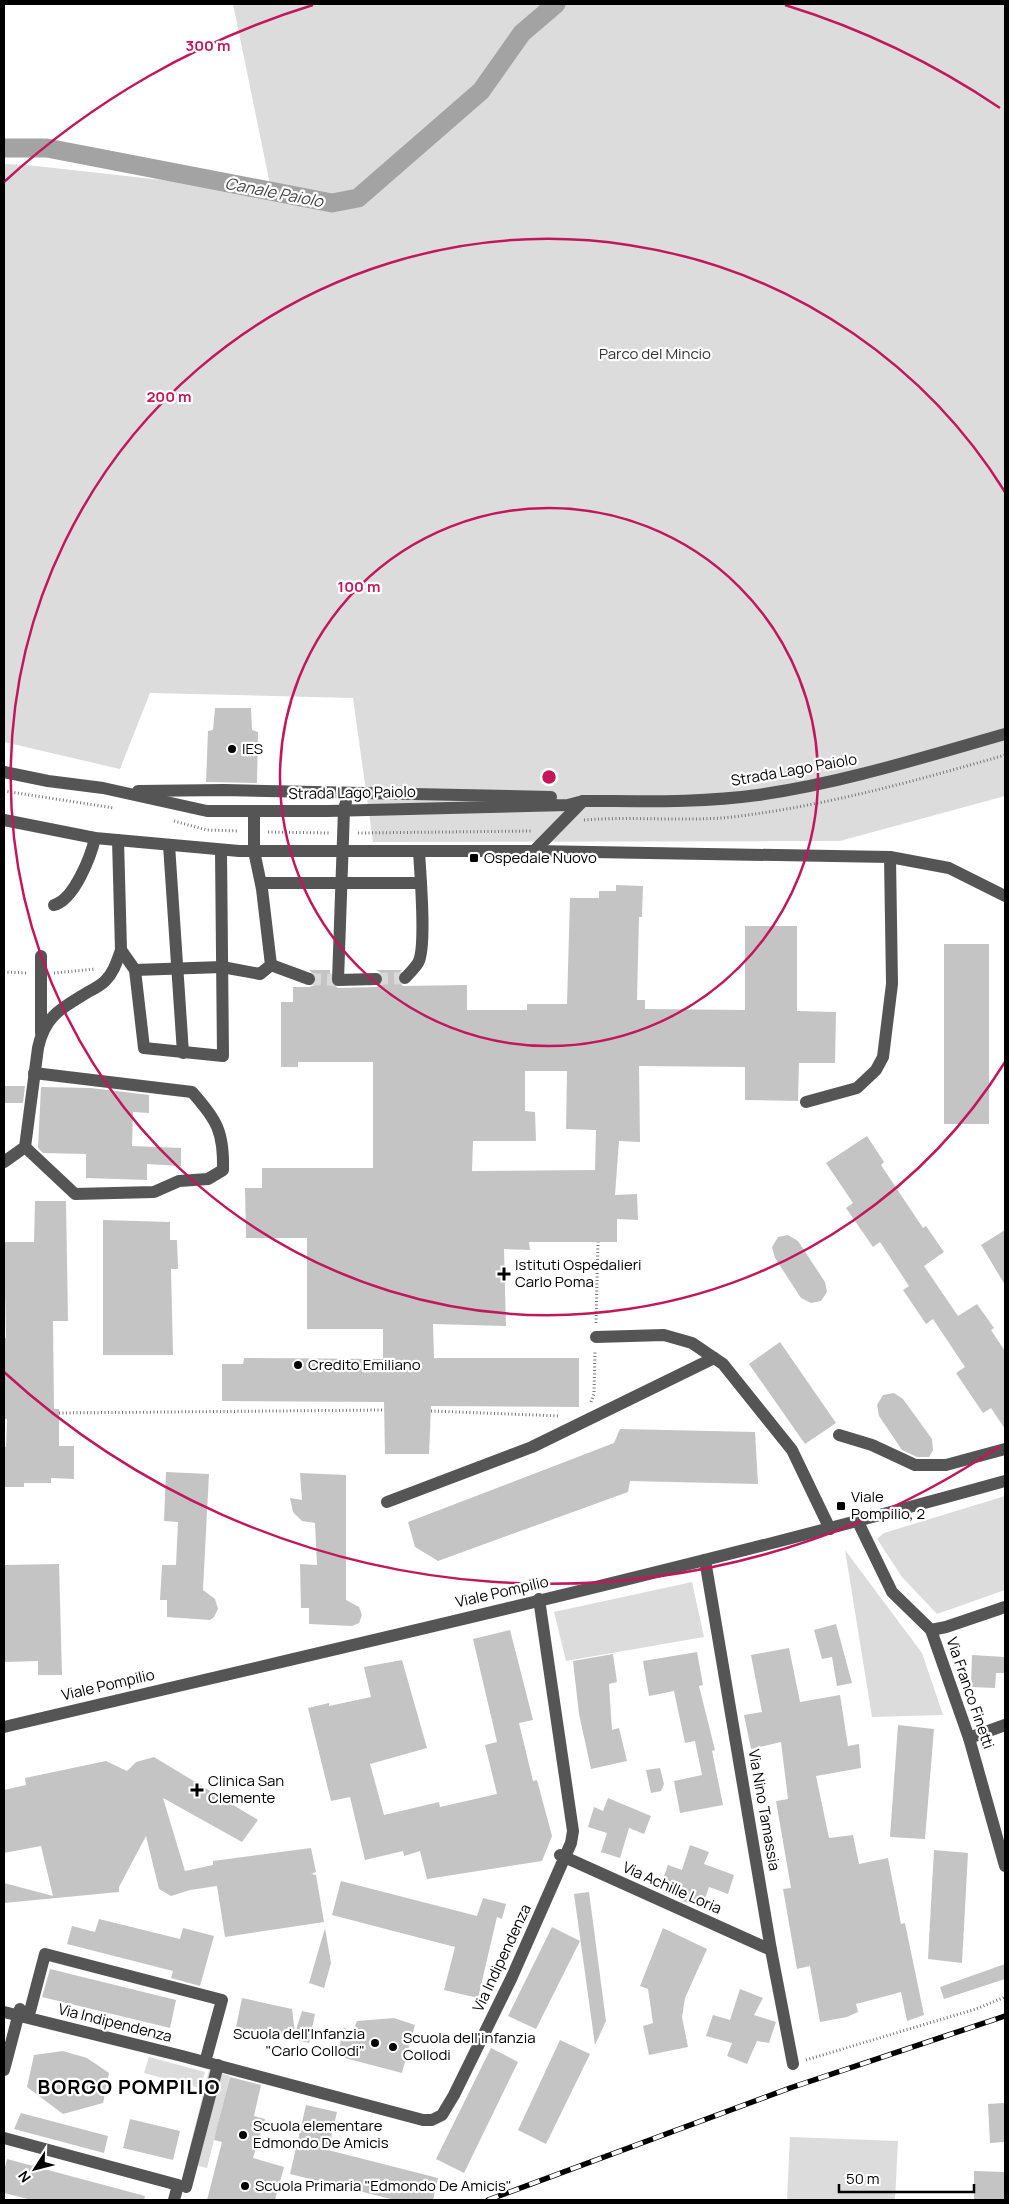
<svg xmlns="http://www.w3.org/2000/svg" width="1009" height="2204" viewBox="0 0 1009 2204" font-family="Manrope,sans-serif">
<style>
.green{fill:#dcdcdc}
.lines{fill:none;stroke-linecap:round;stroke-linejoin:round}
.canal{stroke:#a3a3a3;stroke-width:19}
.building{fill:#c4c4c4;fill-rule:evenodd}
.minor-tunnel{stroke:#d9d9d9;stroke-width:12;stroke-dasharray:12 6;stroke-linecap:butt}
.path{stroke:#777;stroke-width:3;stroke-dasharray:1 2.5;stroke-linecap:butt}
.minor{stroke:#555;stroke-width:12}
.rail-casing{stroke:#000;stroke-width:5.5}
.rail{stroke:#fff;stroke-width:4;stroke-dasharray:11;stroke-linecap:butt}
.ring{fill:none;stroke:#c2185b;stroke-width:2.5}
.poi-dot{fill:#000;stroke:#fff;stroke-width:2}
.labels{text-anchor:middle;stroke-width:4.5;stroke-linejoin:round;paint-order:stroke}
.park-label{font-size:15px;fill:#333;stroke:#fff}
.poi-label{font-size:15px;fill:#000;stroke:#fff;text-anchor:start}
.street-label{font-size:15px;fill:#000;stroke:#fff}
.water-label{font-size:16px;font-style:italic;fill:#444;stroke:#fff}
.district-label{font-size:20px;font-weight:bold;letter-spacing:1px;fill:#000;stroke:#fff}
.centre{fill:#c2185b;stroke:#fff;stroke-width:2.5}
.ring-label{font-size:15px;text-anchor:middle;font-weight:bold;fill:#c2185b;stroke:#fff;stroke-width:4.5;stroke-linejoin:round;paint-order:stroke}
</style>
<rect width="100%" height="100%" fill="#fff"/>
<g class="green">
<path d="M233,4H1005V796L840,841L373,842L353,698L150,693L120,769L4,742V164L27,165L171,181L273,199Z"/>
<path d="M1005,1496V1590L937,1614L902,1577L877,1539L884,1533Z"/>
<path d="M845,1550L922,1653L943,1715L872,1717Z"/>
<path d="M692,1582L704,1637L566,1661L554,1612Z"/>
<path d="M149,2057L205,2072L200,2088L144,2073Z"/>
<path d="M209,2070L230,2076L207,2168L186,2163Z"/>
<path d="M790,2137L898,2141L895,2200H787Z"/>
</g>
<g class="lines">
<path class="canal" d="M4,148H47L332,203L358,198L481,91L522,33L556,4"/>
</g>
<g class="building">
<path d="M215,708H251L252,730L258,732L257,783L206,782L208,731L213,730Z"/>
<path d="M616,885L643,886L642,917H639L637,1000H645V1009L745,1010V926H797V1011L836,1012L835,1063H799L798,1101L745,1100V1067L639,1066L640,1142L619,1141L615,1195L637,1194L638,1220L617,1219V1242H529L530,1250L504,1249L506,1326L433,1324L434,1358H579V1407L431,1406L429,1454H385L384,1402L222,1401V1364H243L244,1358L383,1359V1329H307V1238H246L245,1188H262V1168H373V1062H298V1067H281V1002H293V987H309L315,985L317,977L309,970H330L331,983L338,988L377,987L383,983L384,978L383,974L376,970H402L397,975V980L403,986L467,985V1010H527V1004H567L570,898H599V891H616ZM525,1071H567L566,1129L596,1130L595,1170L472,1171L473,1141H536L535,1112L525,1111Z"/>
<rect x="944" y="944" width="45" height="180"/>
<path d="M4,1086H25L23,1103H4Z"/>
<path d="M41,1087L91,1088L149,1095V1113L133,1112L132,1146L181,1148V1166L147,1164V1180L86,1178V1154L43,1153L38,1148Z"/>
<path d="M867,1136L884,1162L881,1165L923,1228L926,1226L944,1252L924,1266L958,1316L977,1304L994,1328L991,1330L1005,1351V1429L991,1408L983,1413L956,1373L965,1367L933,1319L926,1324L903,1290L909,1286L880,1242L873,1247L846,1208L853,1203L826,1163Z"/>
<path d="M35,1201H66L68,1321H53L54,1409H59V1446H74V1479L51,1478V1483H24V1487H4V1447H6L7,1419H4V1338H6L4,1242H34Z"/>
<path d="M103,1220L170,1222V1240H177L178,1269H171L173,1355H103Z"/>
<path d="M1005,1230V1285L981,1245Z"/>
<path d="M788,1235L798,1241L825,1282L827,1292L821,1301L811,1303L801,1298L775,1258L772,1247L778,1237Z"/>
<path d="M780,1342L836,1423L805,1444L749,1364Z"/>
<path d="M894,1393L903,1399L932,1439L933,1450L929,1457H917L902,1450L879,1416L877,1405L883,1395Z"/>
<path d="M620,1429L755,1432L758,1484L630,1481L628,1492L438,1561L415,1547L408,1522L614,1443Z"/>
<path d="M166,1472L209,1474L203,1590L215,1599L218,1609L214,1617L210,1620L167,1617V1600H160L162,1565H176L178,1522L164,1521Z"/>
<path d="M300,1473L346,1475V1600L359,1607L362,1615L359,1623L352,1626L309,1624V1608H301L300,1564L317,1565L315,1523L302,1521L293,1512L290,1498L302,1500Z"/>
<path d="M59,1564L62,1675H38V1661L4,1662V1565Z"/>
<path d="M836,1624L852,1683L837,1686L832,1657L822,1659L814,1630Z"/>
<path d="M510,1630L533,1720L519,1723L533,1781L537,1780L552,1836L542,1861L427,1879L420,1851L404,1856L403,1851L365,1860L350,1797L331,1801L308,1708L329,1703V1706L371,1697L364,1667L402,1660L427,1748L370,1764L384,1815L439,1802L440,1807L497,1794L485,1745L497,1742L473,1639Z"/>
<path d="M789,1648L800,1702L840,1695L848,1746L859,1744L861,1768L816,1776L829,1838L853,1835L859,1864L888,1858L901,1924L905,1923L924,2015L907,2021L901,1992L856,2004L858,2012L847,2017L820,2022L810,1966L797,1969L783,1889L791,1888L776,1801L788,1799L781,1742L751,1749L744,1715L762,1712L751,1655Z"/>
<path d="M697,1652L703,1685L699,1686L715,1750L712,1751L723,1805L680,1813L674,1781L702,1775L695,1741L685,1743L674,1691L649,1696L643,1661Z"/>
<path d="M613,1654L617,1682L609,1684L612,1730L619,1728L627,1761L591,1769L579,1714L573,1661Z"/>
<path d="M972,1655L1005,1657V1673H996L995,1688L971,1687Z"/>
<path d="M898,1725L934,1729L925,1839L890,1837Z"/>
<path d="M154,1757L258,1820L242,1842L163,1798L185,1871L213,1865V1861L311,1848L316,1872L311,1874L316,1875L324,1922L225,1937L217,1886L190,1890L171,1896L159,1889L146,1836L119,1887V1892L4,1903V1883L53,1896L41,1846L4,1853V1790L26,1785L25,1778L106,1761L127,1771L136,1762Z"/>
<path d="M660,1768L664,1784L661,1791L651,1793L646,1770Z"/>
<path d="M608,1798L651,1816L644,1834L629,1828L620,1858L601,1852L607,1833L588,1827L594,1807L603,1811Z"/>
<path d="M690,1845L709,1852L704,1864L734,1875L728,1894L709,1887L702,1908L683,1901L686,1893L661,1884L668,1865L682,1870Z"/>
<path d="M934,1850L968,1853L962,1963L928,1959Z"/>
<path d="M341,1881L477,1916L483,1898L506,1904L502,1919L497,1917L478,1998L444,1990L455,1947L332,1915Z"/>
<path d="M589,1892L606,2021L595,2045L574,1894Z"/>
<path d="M99,1919L180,1939L183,1928L214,1936L200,1986L171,1978L173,1971L67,1944L72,1926L95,1932Z"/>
<path d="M552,1927L580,1941L536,2029L508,2016Z"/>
<path d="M325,1928L331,1963L324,1988L309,1983Z"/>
<path d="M663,1928L707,1949L685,1998L682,2017L688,2047L649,2055L643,2026L653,2023L648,1989L640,1986Z"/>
<path d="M1005,1964V1979L944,1999L940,1987Z"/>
<path d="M50,1969L176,2000L170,2028L42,1997Z"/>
<path d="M740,1989L763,1998L754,2015L776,2022L769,2043L757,2041L747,2064L727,2056L732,2043L706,2036L713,2015L730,2020Z"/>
<path d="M242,1998L292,2009L295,2033L302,2011L315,2014L309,2043L236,2027Z"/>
<path d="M394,2018L415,2025L402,2073L337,2056L344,2028L353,2031L357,2021Z"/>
<path d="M560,2040L590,2054L546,2144L518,2130Z"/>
<path d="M491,2048L518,2062L464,2173L436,2159Z"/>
<path d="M63,2051L87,2058L109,2073L103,2103L63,2114L27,2087L34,2055Z"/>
<path d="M230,2077L261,2085L254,2116L265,2119L253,2158L284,2167L275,2200H207L222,2142L214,2140L216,2131Z"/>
<path d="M1004,2103L1005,2142L990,2143L988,2104Z"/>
<path d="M306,2105L337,2112L328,2150L438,2178L433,2200H395L290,2174Z"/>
<path d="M21,2113L108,2136L104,2153L14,2129Z"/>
<path d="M130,2119L180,2131L173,2160L123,2148Z"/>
<path d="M7,2159L145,2196L144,2200H32L4,2193V2171Z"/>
<path d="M974,2171L1005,2172V2200H974Z"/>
</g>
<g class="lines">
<g class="minor-tunnel">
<path d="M309,979L338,980"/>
<path d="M376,979L405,978"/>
</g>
<g class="path">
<path d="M4,791L114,808"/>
<path d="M584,820C633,816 683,822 732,817C825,806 915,781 1005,755"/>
<path d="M174,821L207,830L239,831"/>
<path d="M268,832L329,833"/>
<path d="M358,833L532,831"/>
<path d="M4,972L28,973"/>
<path d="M54,973L95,969"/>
<path d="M596,1323L598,1242"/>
<path d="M591,1402L594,1394L595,1351"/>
<path d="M431,1411L560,1416"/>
<path d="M59,1413L384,1410"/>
<path d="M806,2060L976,2009L1005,1997"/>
</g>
<g class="minor">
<path d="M4,772L48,781L103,788L207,811H328L568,805L583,801C641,801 700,803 758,795C842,783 924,757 1005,734"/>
<path d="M138,791L224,790L551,797"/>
<path d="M346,802L344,810L338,980L376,979"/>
<path d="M4,820L95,838L239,851H534L583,801"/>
<path d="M169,845L183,1053"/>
<path d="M534,851L890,857L892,984L883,1057L876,1070L857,1088L806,1102"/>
<path d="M890,857L949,868L1005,896"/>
<path d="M261,883H421"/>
<path d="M54,905C74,900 91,856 95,838"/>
<path d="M121,950L135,970L144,1048L223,1056L221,850"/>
<path d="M271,965L309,979"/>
<path d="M135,970L222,967L260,974L271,965L262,889L254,851V811"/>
<path d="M405,978C409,974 414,969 418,963C427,948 420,872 419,851"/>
<path d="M41,1033V956"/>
<path d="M25,1147L75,1194L154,1192L179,1181L208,1179L223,1170C224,1132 217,1120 192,1092L34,1073"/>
<path d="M4,1162L25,1147L38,1048C45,1015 62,1008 88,992C94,989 101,985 105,981C114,972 117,961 121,950L118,840"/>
<path d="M596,1337L664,1335L692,1343L723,1364L792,1450L830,1529"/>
<path d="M839,1435L872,1445L915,1465H946L1005,1449"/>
<path d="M387,1502L532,1447L714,1358"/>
<path d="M858,1522L892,1592L931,1630L969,1738L1005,1866"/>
<path d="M705,1560L771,1950L793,2064"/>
<path d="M931,1630L946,1627L1005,1607"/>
<path d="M4,1727C338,1648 674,1573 1005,1481"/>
<path d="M969,1738L1005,1725"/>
<path d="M560,1855L771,1950"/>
<path d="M30,2011L45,1954L222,2000L207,2055"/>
<path d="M4,2012L182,2056L423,2120H432L442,2115L454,2095L511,1979L571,1843L573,1831L539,1599"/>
<path d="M4,2070L20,2009"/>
<path d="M4,2138L178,2185L174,2200"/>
<path d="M186,2187L218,2065"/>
</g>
<defs>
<path id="rail" d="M488,2200L790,2088L1005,2016"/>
</defs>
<use href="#rail" class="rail-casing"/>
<use href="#rail" class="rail"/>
</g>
<g class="ring">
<circle cx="549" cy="777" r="269"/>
<path d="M1005 1062A538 538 0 1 1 1005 492"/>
<path d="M1000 1446A807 807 0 0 1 4 1372M4 182A807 807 0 0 1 313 5M785 5A807 807 0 0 1 1000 108"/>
</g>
<g class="poi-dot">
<circle cx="232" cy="749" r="5"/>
<rect x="469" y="853" width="10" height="10" rx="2.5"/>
<path d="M501.5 1266.5h5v5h5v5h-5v5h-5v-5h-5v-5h5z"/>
<circle cx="298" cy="1365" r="5"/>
<rect x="836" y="1501" width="10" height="10" rx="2.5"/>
<path d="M194.5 1782.5h5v5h5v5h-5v5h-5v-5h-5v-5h5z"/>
<circle cx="375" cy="2043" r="5"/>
<circle cx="393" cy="2047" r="5"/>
<circle cx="243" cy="2135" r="5"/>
<circle cx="245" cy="2186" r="5"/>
</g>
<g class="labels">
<g class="park-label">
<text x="655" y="359">Parco del Mincio</text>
</g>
<g class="poi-label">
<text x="242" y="754">IES</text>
<text x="484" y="863">Ospedale Nuovo</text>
<text x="515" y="1270">Istituti Ospedalieri<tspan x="515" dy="17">Carlo Poma</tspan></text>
<text x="308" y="1370">Credito Emiliano</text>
<text x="851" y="1502">Viale<tspan x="851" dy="17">Pompilio, 2</tspan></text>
<text x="208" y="1786">Clinica San<tspan x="208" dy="17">Clemente</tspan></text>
<text x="365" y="2039" text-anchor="end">Scuola dell'Infanzia<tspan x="365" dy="17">"Carlo Collodi"</tspan></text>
<text x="403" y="2043">Scuola dell'infanzia<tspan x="403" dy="17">Collodi</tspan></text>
<text x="253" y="2131">Scuola elementare<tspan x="253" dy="17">Edmondo De Amicis</tspan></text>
<text x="255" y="2191">Scuola Primaria "Edmondo De Amicis"</text>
</g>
<g class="street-label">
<text transform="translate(794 770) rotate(-10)" y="5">Strada Lago Paiolo</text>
<text transform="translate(352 793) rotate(-1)" y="5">Strada Lago Paiolo</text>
<text transform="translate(502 1592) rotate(-13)" y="5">Viale Pompilio</text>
<text transform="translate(108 1685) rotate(-13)" y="5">Viale Pompilio</text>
<text transform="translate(970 1693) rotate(71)" y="5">Via Franco Finetti</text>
<text transform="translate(764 1810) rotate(80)" y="5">Via Nino Tamassia</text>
<text transform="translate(672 1888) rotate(24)" y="5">Via Achille Loria</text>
<text transform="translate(502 1958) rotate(-65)" y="5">Via Indipendenza</text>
<text transform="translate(115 2023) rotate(14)" y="5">Via Indipendenza</text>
</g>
<g class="water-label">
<text transform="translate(274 192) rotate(11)" y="6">Canale Paiolo</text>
</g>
<g class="district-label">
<text x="129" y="2094">BORGO POMPILIO</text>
</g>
</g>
<circle cx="549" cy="777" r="8" class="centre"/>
<g class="ring-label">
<text x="208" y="51">300 m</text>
<text x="169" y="402">200 m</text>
<text x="359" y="592">100 m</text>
</g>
<rect width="1009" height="2204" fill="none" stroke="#000000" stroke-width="10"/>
<g transform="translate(35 2169) rotate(234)" stroke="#ffffff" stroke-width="4" paint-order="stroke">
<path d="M0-4L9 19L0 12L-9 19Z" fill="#000000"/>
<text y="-8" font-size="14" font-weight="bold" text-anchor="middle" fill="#000000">N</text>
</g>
<path d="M839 2184v8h135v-8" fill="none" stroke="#000000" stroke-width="2.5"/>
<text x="846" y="2184" font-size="15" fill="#000000" stroke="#ffffff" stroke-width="4" paint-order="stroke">50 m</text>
</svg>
